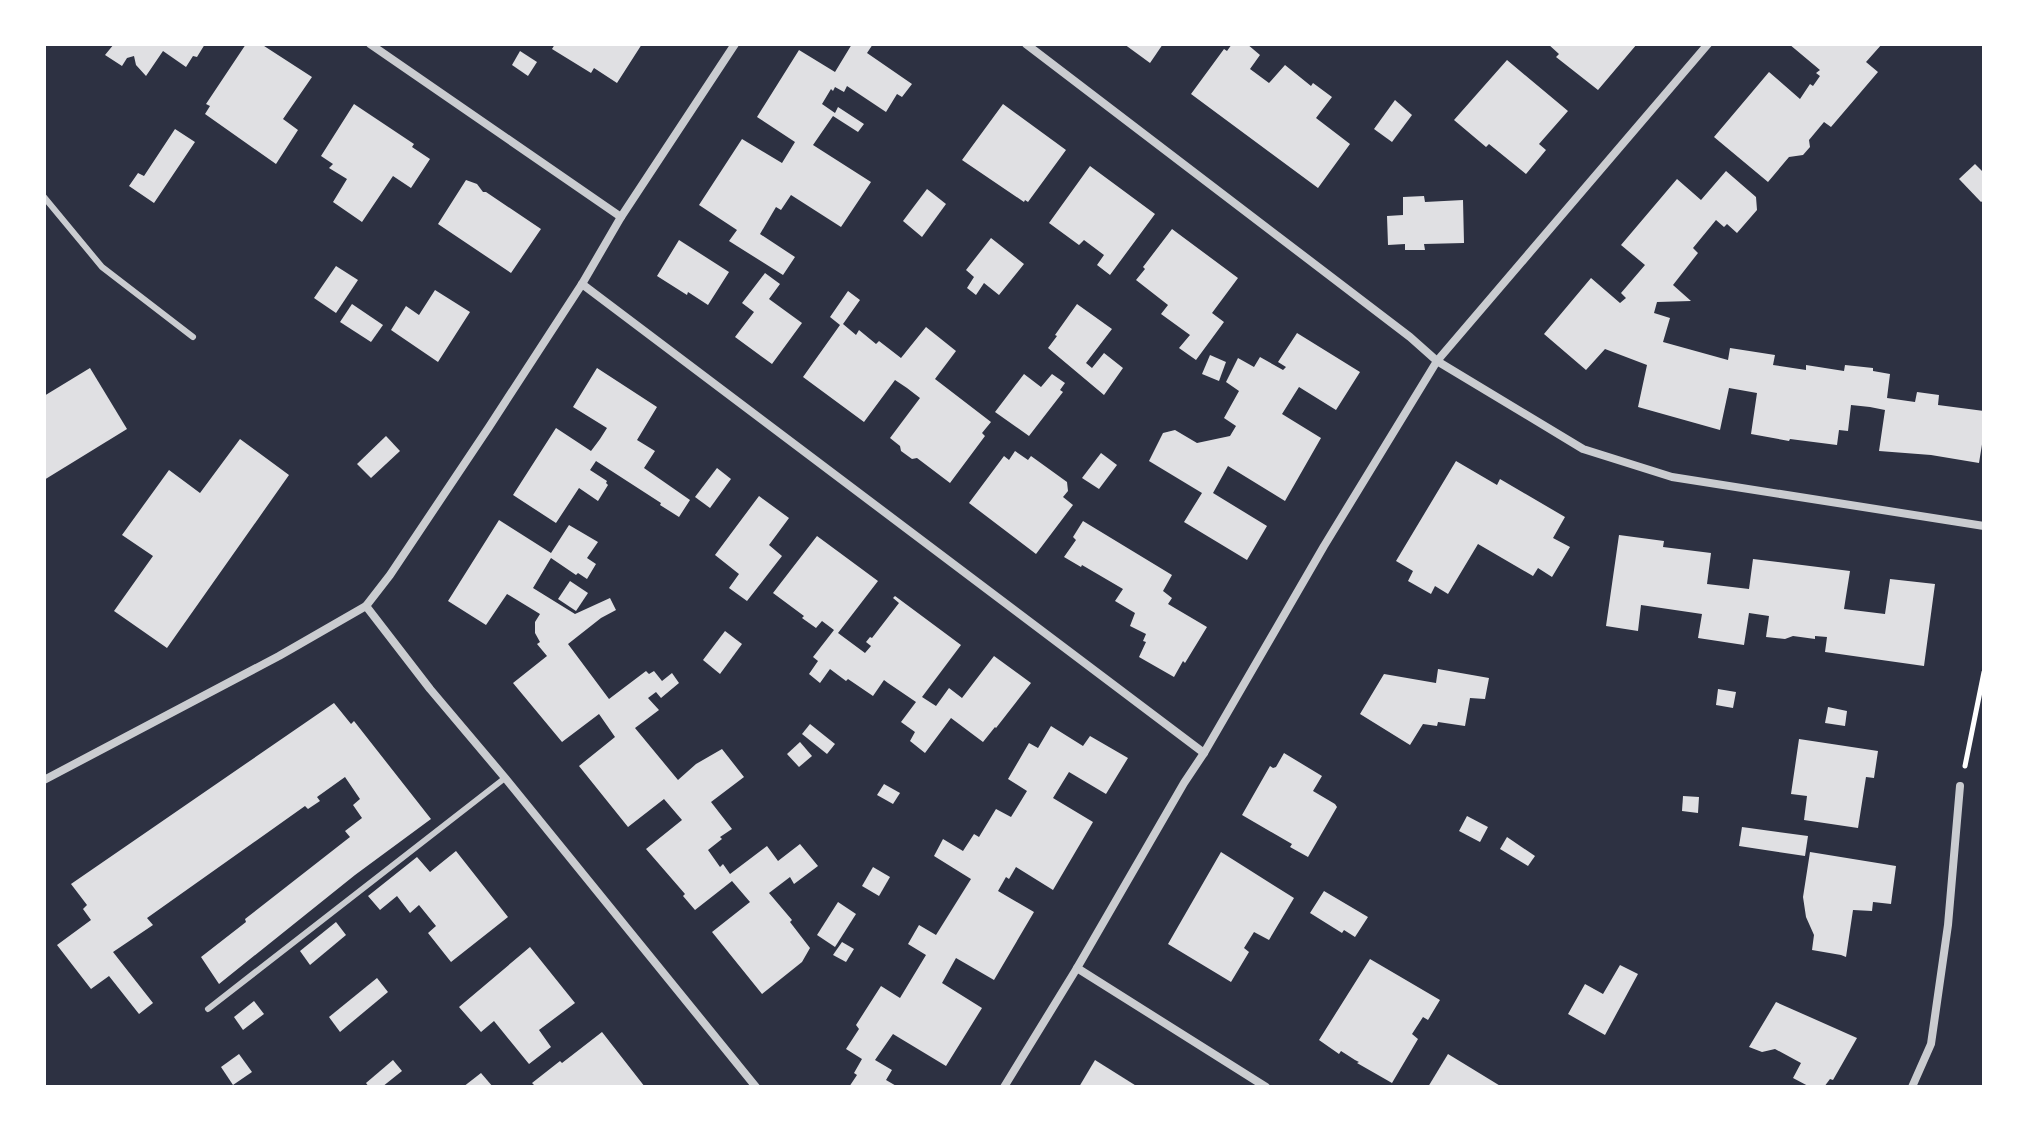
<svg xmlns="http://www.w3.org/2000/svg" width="2028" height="1131" viewBox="0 0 2028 1131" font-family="'Golos Text',sans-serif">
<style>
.building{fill:#e0e0e3}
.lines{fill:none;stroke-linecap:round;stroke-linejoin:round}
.path{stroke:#fff;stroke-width:5}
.service{stroke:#caccd0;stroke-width:6}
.minor{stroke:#caccd0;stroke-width:8}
</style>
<rect width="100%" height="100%" fill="#2d3142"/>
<g class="building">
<path d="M114,44H205L197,57L193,56L186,67L163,51L146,76L136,65L134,56L127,58L122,66L105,55Z"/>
<path d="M246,44H261L312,77L283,119L298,130L276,164L205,114L210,106L206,104Z"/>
<path d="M555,44H642L617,83L594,68L591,73L552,49Z"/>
<path d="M852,44H873L867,53L912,84L902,97L897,94L886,112L847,86L844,92L835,87L833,91L831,89L822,104L835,113L838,107L864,124L858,132L833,116L813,145L871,182L841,227L791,195L781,210L776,207L760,234L795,257L783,275L729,241L737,230L699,205L742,139L782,163L795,142L757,117L799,50L835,72Z"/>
<path d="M1124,44H1163L1150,63Z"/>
<path d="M1232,44H1247L1260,55L1250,69L1269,83L1285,65L1311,86L1313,83L1332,97L1316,118L1350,144L1318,188L1191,94L1224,49L1227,51Z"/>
<path d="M1548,44H1637L1598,90L1556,57L1559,54Z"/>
<path d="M1789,44H1882L1866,62L1878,72L1831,127L1824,122L1809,140L1810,147L1803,155L1789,157L1768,182L1714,137L1769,72L1800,99L1810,84L1813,86L1820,76L1816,73L1820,70Z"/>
<path d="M520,51L537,62L528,76L512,65Z"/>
<path d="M1507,60L1568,111L1539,144L1546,150L1526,174L1489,144L1486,147L1454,120Z"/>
<path d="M1395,100L1412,115L1392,142L1374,129Z"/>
<path d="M354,104L414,144L412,147L430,159L411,188L393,176L362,222L333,202L347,179L329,168L333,164L321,156Z"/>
<path d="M1003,104L1066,150L1028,202L1025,200L1024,202L962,160Z"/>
<path d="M175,129L195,142L154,203L129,186L138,173L144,176Z"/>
<path d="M1975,164L1984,173V200L1981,202L1959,179Z"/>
<path d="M1090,166L1155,214L1110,275L1097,265L1104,255L1084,240L1079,245L1049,223Z"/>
<path d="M1726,171L1756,197L1757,210L1737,233L1727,224L1724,227L1716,220L1693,248L1698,253L1673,285L1691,301L1657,302L1654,313L1670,318L1663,342L1728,360L1730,348L1775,355L1773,365L1806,370V365L1844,371L1845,365L1873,368V371L1890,374L1887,398L1915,402L1917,392L1939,395L1938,405L1984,411V432L1979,463L1931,455L1879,451L1885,410L1870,407L1851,405L1848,431L1839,430L1837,445L1790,439L1789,441L1751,434L1757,393L1729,388L1720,430L1638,407L1647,365L1605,349L1586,370L1544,334L1591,278L1620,303L1626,298L1621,293L1645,265L1621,245L1677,179L1701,200Z"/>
<path d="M466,180L477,184L483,192H486L541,229L511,273L438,224Z"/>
<path d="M927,189L946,204L922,237L903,221Z"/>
<path d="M1424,196L1425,202L1463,200L1464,243L1424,244L1425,250H1405V244L1388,245L1387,216L1403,215V197Z"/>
<path d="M1172,229L1238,278L1212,313L1224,322L1196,360L1179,348L1190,335L1161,314L1168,305L1136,280L1145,269L1143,267Z"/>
<path d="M991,238L1024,264L999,295L984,283L976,295L967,288L974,277L966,270Z"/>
<path d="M679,240L729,272L708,305L688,292L687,295L657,276Z"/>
<path d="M336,266L358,280L336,313L314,298Z"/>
<path d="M765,273L780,284L769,299L802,323L772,364L735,337L754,312L742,303Z"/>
<path d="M435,290L470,312L438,362L391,330L406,306L419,315Z"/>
<path d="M848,291L860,300L843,324L856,335L859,330L876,344L879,341L901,358L926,327L956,351L935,379L991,422L982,433L985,436L950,483L917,458L912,459L901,451L900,446L890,438L920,398L907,388L895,380L864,422L803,377L840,325L830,317Z"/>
<path d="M352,304L383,325L371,342L340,322Z"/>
<path d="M1077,304L1112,329L1086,363L1092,368L1104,353L1123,368L1104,395L1048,348L1057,336L1055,335Z"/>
<path d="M1297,333L1360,372L1336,410L1299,387L1282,414L1321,438L1285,501L1228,466L1213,493L1267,526L1247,560L1184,522L1202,493L1149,461L1163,433L1175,430L1197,443L1230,436L1236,426L1224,418L1239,391L1226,382L1238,358L1254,367L1260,357L1283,370L1286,367L1278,362Z"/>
<path d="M1210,355L1226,362L1219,381L1202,374Z"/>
<path d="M90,368L127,429L44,480V396Z"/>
<path d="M597,368L657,407L637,440L655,451L644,468L690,500L679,517L660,505L661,503L596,461L590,470L607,481L606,483L608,485L598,501L579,488L556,523L513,495L556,428L591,451L600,439L607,428L573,407Z"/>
<path d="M1024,374L1041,387L1052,374L1065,383L1060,390L1063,392L1029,436L995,412Z"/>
<path d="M386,436L400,451L371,478L357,464Z"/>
<path d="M240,439L289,475L167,648L114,611L153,556L122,535L169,470L200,493Z"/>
<path d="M1015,451L1028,460L1031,456L1067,482L1068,491L1063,497L1073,505L1036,554L969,503L1004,456L1009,460Z"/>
<path d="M1101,453L1117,465L1099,489L1082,478Z"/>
<path d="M1456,461L1497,485L1500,479L1565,517L1553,538L1570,547L1552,577L1538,568L1533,576L1478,544L1448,594L1435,586L1431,594L1408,581L1413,571L1396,561Z"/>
<path d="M717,468L731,479L710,508L695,497Z"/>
<path d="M759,496L789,518L769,545L782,556L747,601L729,588L739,574L715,555Z"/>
<path d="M499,520L551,553L569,525L598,542L587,558L596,564L587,579L578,573L576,575L551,558L533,588L575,614L610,598L616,610L601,618L568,644L609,699L646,671L649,674L654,671L662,681L672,673L679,683L661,698L656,692L648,698L659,710L635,728L678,780L696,764L722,749L744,777L711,802L732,829L720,837L722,839L708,850L720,867L723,864L730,874L767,846L778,861L800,844L818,866L794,884L790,877L769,893L792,920L790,922L810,948L802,962L762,994L712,932L750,902L732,881L695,910L683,896L685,894L646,849L682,820L664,799L628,827L579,766L615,737L599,714L562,742L513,683L547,656L537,644L540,642L535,633V622L540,614L507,594L486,625L448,601Z"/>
<path d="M1083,521L1172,575L1163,591L1172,598L1168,604L1207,627L1185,663L1183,661L1174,677L1139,657L1146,642L1143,641L1146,634L1130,626L1135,613L1115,601L1123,589L1082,565L1081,567L1064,557L1076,540L1073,537Z"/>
<path d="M1619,535L1664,541L1663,547L1711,553L1707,584L1749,589L1753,559L1850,571L1844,609L1885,614L1890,579L1935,584L1924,666L1825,652L1827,637L1815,636V639L1793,636L1785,639L1766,637L1769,616L1749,613L1744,645L1698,638L1702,614L1641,605L1638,631L1606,626Z"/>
<path d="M817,536L878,581L838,633L865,653L871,646L866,642L870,637L872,638L899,603L893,598L895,596L961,645L922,697L936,706L949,688L962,698L994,656L1031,683L996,728L995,727L983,742L951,718L925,753L910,741L915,732L901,722L916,702L888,683L884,680L873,696L848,679L846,681L830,669L820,683L809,674L818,661L813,657L834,630L822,621L816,628L802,618L804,616L773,593Z"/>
<path d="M570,581L588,593L576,611L558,599Z"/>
<path d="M725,631L742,644L720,674L703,660Z"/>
<path d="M1438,669L1489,678L1485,699L1470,698L1465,726L1438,722L1437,726L1423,724L1410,745L1360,714L1384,674L1436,683Z"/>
<path d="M1718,689L1736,692L1733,708L1716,705Z"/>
<path d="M334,703L351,724L354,721L431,819L355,875L219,984L201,957L246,922L245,919L350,837L345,831L362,818L353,805L360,799L345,777L317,797L320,801L308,809L305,806L147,918L153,925L113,952L153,1003L139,1014L109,976L91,989L57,945L91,920L83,909L87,905L71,884Z"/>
<path d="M1828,707L1847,711L1845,726L1825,723Z"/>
<path d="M810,724L835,744L827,754L802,734Z"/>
<path d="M1051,726L1083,746L1090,736L1128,758L1106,794L1069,772L1053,798L1093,822L1053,890L1016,867L1009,879L1006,877L998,891L1034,912L994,980L956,958L942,983L982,1008L946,1066L893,1034L875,1060L892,1070L886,1080L898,1087H849L857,1075L854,1073L862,1059L846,1049L859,1029L856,1025L881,986L900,998L926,955L908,944L919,925L936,935L971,879L934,856L943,839L963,851L974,834L979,837L996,809L1011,817L1027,791L1008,779L1029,743L1038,748Z"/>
<path d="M1799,739L1878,751L1874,778L1866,777L1858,828L1804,820L1807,796L1791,794Z"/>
<path d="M800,742L812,756L799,767L787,754Z"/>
<path d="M1284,753L1322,776L1313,791L1335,804L1337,807L1308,857L1290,847L1292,844L1242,815L1270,766L1273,768L1276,767Z"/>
<path d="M884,784L900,793L893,804L877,795Z"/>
<path d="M1683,796L1699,797L1698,813L1682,811Z"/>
<path d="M1467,816L1488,827L1480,842L1459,831Z"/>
<path d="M1742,827L1808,836L1805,856L1739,846Z"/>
<path d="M1507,837L1535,856L1528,866L1500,849Z"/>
<path d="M456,851L508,917L451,962L428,933L436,926L419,905L410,913L397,896L380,910L368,896L417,857L430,872Z"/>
<path d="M1221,852L1294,898L1269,940L1254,932L1244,948L1249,952L1231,982L1168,944Z"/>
<path d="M1810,852L1896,866L1891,904L1873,902L1872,911L1853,910L1846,957L1841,955L1812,950L1814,935L1806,917L1803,897Z"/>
<path d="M873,867L890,877L879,896L862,886Z"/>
<path d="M1324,891L1368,917L1355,937L1344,930L1342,933L1310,913Z"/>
<path d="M838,902L856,914L835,947L817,935Z"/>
<path d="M336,922L346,935L310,965L300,951Z"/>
<path d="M842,942L854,949L846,962L833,955Z"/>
<path d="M530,947L575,1003L539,1030L551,1047L529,1064L494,1021L481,1032L459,1007Z"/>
<path d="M1370,959L1440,1000L1428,1020L1423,1017L1412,1034L1418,1039L1392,1083L1357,1063L1359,1062L1355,1060L1341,1051L1339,1054L1319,1040Z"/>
<path d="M1620,965L1638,974L1605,1035L1568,1014L1585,984L1603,994Z"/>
<path d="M377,978L388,992L340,1032L329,1017Z"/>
<path d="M254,1001L264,1014L243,1030L234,1017Z"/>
<path d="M1776,1002L1857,1038L1833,1080L1830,1079L1824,1087H1810L1793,1078L1801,1063L1775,1049L1762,1052L1749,1047Z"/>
<path d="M602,1032L645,1087H536L532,1083L560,1061L562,1063Z"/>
<path d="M239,1054L252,1072L233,1085L221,1067Z"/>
<path d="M1448,1054L1502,1087H1428Z"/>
<path d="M393,1060L402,1071L382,1087H369L366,1083Z"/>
<path d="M1095,1060L1138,1087H1079Z"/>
<path d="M481,1073L493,1087H463Z"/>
</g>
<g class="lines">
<path class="path" d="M1965,766L1984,672"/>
<g class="service">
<path d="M44,197L102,267L193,337"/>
<path d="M208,1009L505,778"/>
</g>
<g class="minor">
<path d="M370,44L621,217"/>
<path d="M1026,44L1410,337L1437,361L1583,449L1672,477L1984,526"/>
<path d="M582,284L1204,753"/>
<path d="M366,606L430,689L506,779L756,1087"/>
<path d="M44,780L279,656L366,606L390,575L489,427L582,284L621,217L735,44"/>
<path d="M1077,968L1266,1087"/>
<path d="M1004,1087L1077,968L1184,783L1204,753L1324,546L1437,361L1708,44"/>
<path d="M1912,1087L1931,1044L1948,925L1960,786"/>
</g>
</g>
<rect width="2028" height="1131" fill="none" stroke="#ffffff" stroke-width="92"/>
</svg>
